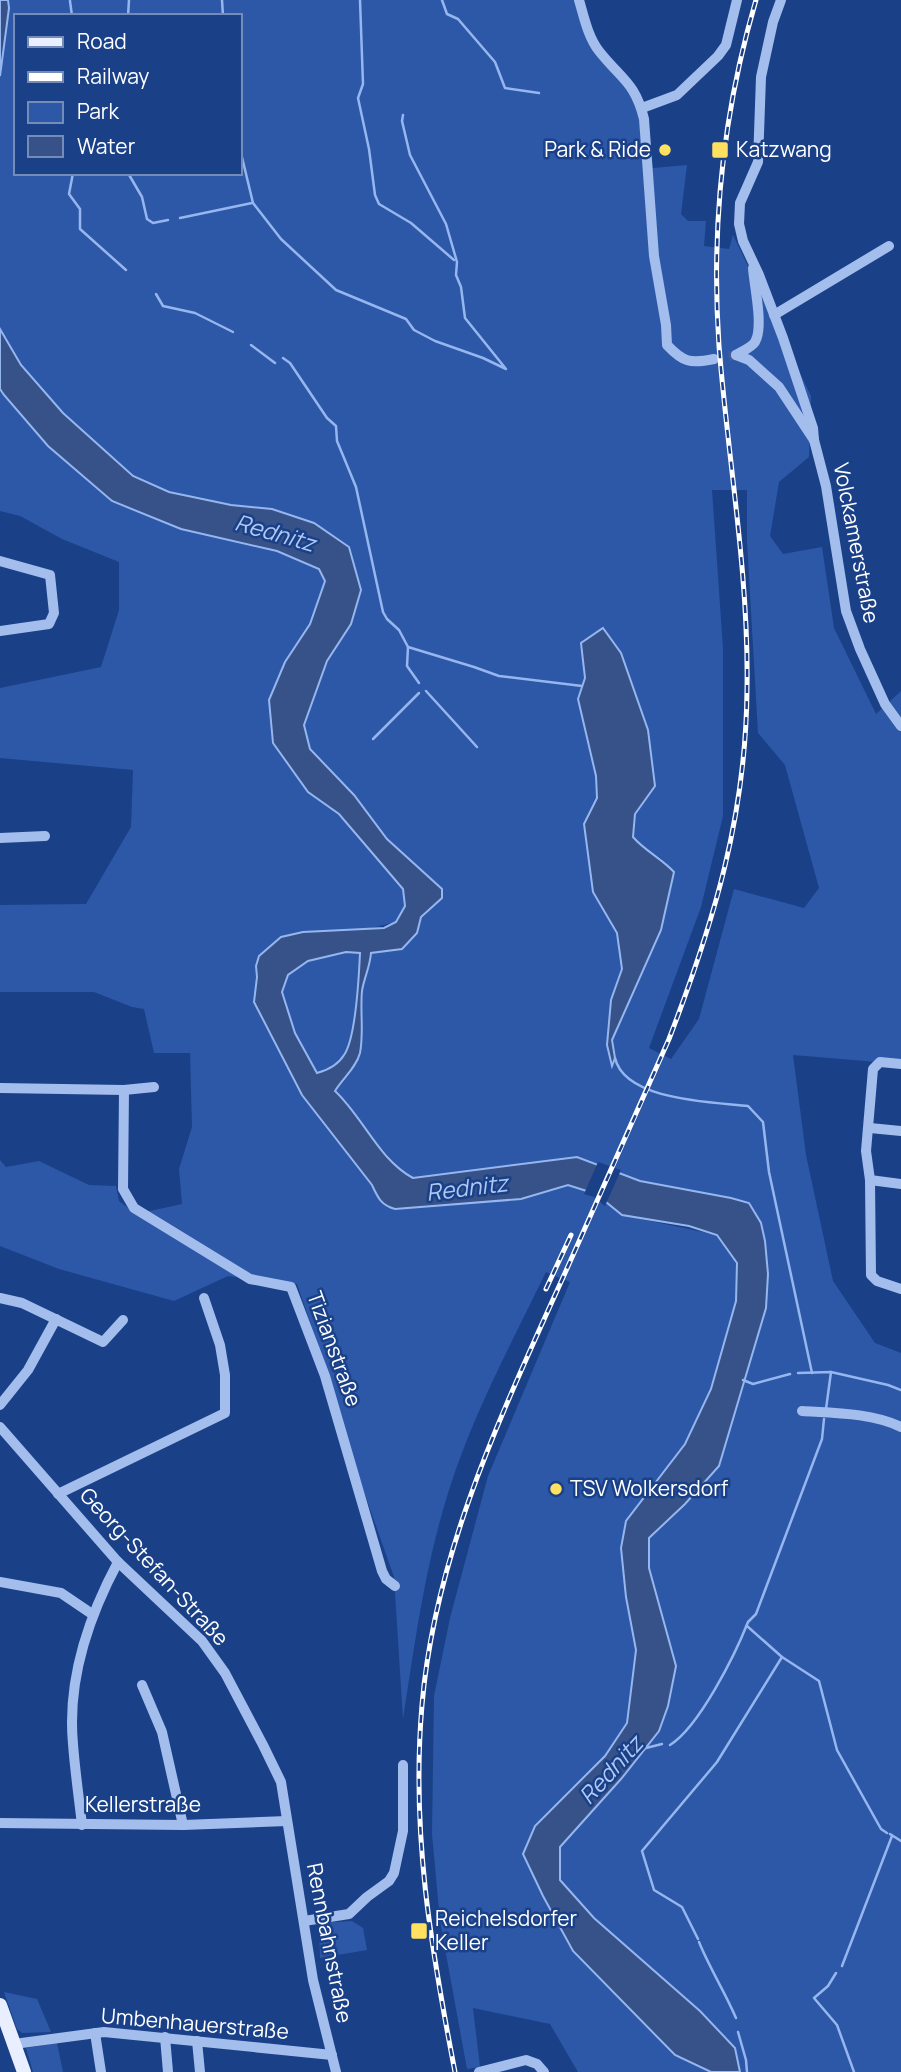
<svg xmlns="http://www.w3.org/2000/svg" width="901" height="2072" viewBox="0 0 901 2072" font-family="Manrope,sans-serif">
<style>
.green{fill:#2d58a7;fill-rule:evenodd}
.water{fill:#375288;stroke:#96b6ef;stroke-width:2;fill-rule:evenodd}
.pier{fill:#1a4088}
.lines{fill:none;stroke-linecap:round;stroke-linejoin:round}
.stream{stroke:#96b6ef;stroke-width:2.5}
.minor-tunnel{stroke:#3c5d9a;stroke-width:10;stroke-dasharray:10 5;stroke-linecap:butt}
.minor{stroke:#a3bded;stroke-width:10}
.major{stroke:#e9efff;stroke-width:14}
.rail-casing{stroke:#fff;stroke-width:5}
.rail{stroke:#1a4088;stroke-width:2.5;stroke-dasharray:8;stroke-linecap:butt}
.poi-dot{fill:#ffe05f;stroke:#1a4088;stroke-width:2.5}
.labels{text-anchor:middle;stroke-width:5;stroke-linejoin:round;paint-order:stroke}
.poi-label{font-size:21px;fill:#fff;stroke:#1a4088;text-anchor:start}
.street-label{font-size:21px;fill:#fff;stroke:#1a4088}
.water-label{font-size:23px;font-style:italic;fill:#afc8f4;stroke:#1a4088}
</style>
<rect width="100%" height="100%" fill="#1a4088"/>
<g class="green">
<path d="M8,0H576L592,43L635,96L653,168L687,165L681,214L688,221H706L704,246L729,249L733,235L811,396L809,457L779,482L770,536L783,554L822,547L834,628L876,714L901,691V1064L793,1055L806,1155L833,1281L875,1343L901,1353V2072H740L735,2047L700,2011L594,1918L560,1880V1847L621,1779L676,1666L649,1568V1538L685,1504L719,1466L733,1415L749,1204L640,1181L577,1157L413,1178L402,1172L364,1128L346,1101L318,1075L295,1033L282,992L288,975L308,961L346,952L421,917L441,889L387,839L354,795L310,749L304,725L327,661L351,624L349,548L313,523L272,509L231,505L169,492L133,476L63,413L21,365L0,329V76ZM16,16H240V173H16ZM712,490H747V542L758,733L785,765L819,888L804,908L734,889L699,1019L671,1059L649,1048L701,907L723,816V648ZM585,678L655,786L635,814L633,837L645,850L662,859L661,930L612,1040L615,1058L612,1065L607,1045L611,1000L622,969L617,933L593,892L584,824L597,798L596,776L578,699Z"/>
<path d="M0,389L48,446L113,501L181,529L277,551L319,569L325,581L310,624L285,662L308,792L339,814L403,889L405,906L396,922L363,930L303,932L254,1001L277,1045L372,1185L379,1199L395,1209L521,1199L567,1185L596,1194L622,1215L717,1235L737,1263L736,1301L711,1389L685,1444L651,1486L626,1597L636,1650L627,1723L605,1756L577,1785L523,1854L543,1897L573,1951L675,2055L711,2072H578L550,2024L473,2008L480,2067L467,2069L440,1921L432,1834L434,1696L450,1618L488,1476L570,1282L546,1272C511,1344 473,1414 449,1490C425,1565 415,1642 403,1719L394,1577L357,1472L328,1374L297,1284L228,1276L174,1301L59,1269L0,1246V1160L6,1167L39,1161L89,1185L116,1186L119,1201L136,1214L182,1204L179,1169L192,1127L190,1053H154L144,1009L132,1007L94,992H0V905L86,904L131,827L133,770L0,758V688L101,667L119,610V562L62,539L20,516L0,511Z"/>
<path d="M352,1921L363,1928L367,1950L320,1958L319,1923Z"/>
<path d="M4,1992L37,1999L51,2032L22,2033L17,2029Z"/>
<path d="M57,2043L63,2072H33L26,2048Z"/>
</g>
<g class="water">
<path d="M0,0H8L9,8L0,76Z"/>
<path d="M0,329L21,365L63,413L133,476L169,492L231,505L272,509L314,523L349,547L361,590L351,624L327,661L304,725L310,749L354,795L387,839L442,889V898L421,917L417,933L402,949L371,953C370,967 364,978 362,991C360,1012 364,1033 360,1053C356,1068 343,1078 335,1091C363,1117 379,1160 413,1178L577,1157L640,1181L731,1198L749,1203L761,1223L765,1241L768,1274L766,1308L719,1466L685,1504L649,1538V1568L676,1666L668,1706L659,1731L621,1779L560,1847V1880L594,1918L700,2011L735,2048L740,2072H711L675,2055L573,1951L543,1896L523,1854L535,1826L605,1756L627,1723L636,1650L626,1597L621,1548L626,1521L685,1444L711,1389L736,1301L737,1263L717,1235L689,1226L622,1215L596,1194L568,1185L521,1199L395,1209C381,1205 378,1198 372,1185L302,1095L254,1002L257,977L256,966L259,956L281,937L303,932L384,928L396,922L405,906L403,889L339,814L308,792L273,743L269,700L285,662L310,624L325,581L319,569L277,551L181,529L112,501L48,446L4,395L0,389ZM346,952L360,953C359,975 356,1038 344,1055C338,1065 328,1070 317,1073L295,1033L282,992L288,975L308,961Z"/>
<path d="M603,628L621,653L648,730L655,786L635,814L633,837C645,851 661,858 674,872L661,930L612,1040L615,1058L612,1066L607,1045L611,1000L622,969L617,933L593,892L584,824L597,798L596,776L578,699L585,678L581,643Z"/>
</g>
<path class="pier" d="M598,1162L621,1170L605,1206L594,1197L584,1194Z"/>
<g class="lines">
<g class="stream">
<path d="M222,0L223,16"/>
<path d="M360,0L363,84L358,98L369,149L375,195L379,204L411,223L454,260"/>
<path d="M442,0L447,14L458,19L495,62L505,88L539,93"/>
<path d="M70,1L72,16"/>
<path d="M128,16L129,0"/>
<path d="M240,149L253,203L281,239L336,290L406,319L414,330L435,341L483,358L506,369L465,318L461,287L456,275L457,262L446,224L410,155L402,121L403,115"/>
<path d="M73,173L69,194L80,209V229L126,270"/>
<path d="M128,173L142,197L147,219L153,223L168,220"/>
<path d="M180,218L252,203"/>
<path d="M156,294L163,306L195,313L233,332"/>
<path d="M251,345L275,363"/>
<path d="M283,358L290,363L327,418L336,426L337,441L356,487L383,612L387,619L399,630L408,647L407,666L419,683"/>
<path d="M408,647L474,667L499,676L582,686"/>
<path d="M426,691L477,747"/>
<path d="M373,739L419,693"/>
<path d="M615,1058C625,1101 713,1102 748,1106L763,1122L769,1172L812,1373"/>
<path d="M798,1373L831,1372L888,1385L901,1390"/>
<path d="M743,1380L753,1384L790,1374"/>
<path d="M826,1409L831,1372"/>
<path d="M747,1626L782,1657L819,1681L837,1750L881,1829L887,1833"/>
<path d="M670,1745C699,1727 735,1655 748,1622L756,1614L822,1439L824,1419"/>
<path d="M642,1749L662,1744"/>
<path d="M890,1834L901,1841"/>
<path d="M698,1939L682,1907L654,1890L642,1851L717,1762L782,1657"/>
<path d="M699,1942C710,1969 725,1992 736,2018"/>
<path d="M842,1966L892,1836"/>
<path d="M836,1973L828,1986L814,1998L837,2025L854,2072"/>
<path d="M738,2032L746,2060L747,2072"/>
</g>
<path class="minor-tunnel" d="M714,359L736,355"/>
<g class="minor">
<path d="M579,0C584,17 588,37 599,51C621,79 635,82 644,119L654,256L666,325L667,345C683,362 690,364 714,359"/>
<path d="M781,0L773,22L761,77L758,162L740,203L739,224L743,241L759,275L783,338L813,428L814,440"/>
<path d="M642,108L677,95L718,56L726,45L737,0"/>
<path d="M774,315L889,246"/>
<path d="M736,355L749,360L779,387L814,440L826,486L846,611L860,649L885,704L901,726"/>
<path d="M736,355C742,351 751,348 755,342C764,327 754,285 753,268"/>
<path d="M0,561L50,575L54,613L49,624L0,631"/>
<path d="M0,838L45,836"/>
<path d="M901,1064L880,1062L873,1069L866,1151L870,1180L871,1275L877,1281L901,1289"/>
<path d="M0,1088L124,1090L154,1087"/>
<path d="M124,1090L123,1189L134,1208L250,1279L291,1287L325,1376L382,1571L386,1579L395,1586"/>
<path d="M870,1128L901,1131"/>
<path d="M870,1180L901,1184"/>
<path d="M0,1298L22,1303L103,1342L123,1320"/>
<path d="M0,1405L28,1370L56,1319"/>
<path d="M802,1411C834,1413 872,1413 901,1427"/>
<path d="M0,1427L118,1562L202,1641L225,1673L263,1745L281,1782L313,1980L336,2072"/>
<path d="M58,1494L225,1413V1375L220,1345L204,1298"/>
<path d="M0,1582L61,1593L92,1614"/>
<path d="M142,1685L162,1732L183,1825"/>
<path d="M0,1823L183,1825L287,1821"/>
<path d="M82,1825C79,1798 75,1771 73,1744C67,1680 88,1618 118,1562"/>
<path d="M304,1921L349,1914L367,1897L389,1881L394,1873L403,1831V1765"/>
<path d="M95,2033L101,2072"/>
<path d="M165,2037L168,2072"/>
<path d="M197,2041L200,2072"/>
<path d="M14,2044L104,2032L332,2055"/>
<path d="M479,2072L526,2060L537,2064L544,2072"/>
</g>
<path class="major" d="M0,2005L24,2072"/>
<defs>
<g id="rail">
<path d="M546,1289L571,1235"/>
<path d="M455,2072C431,1948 411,1832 422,1705C435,1551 503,1411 565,1273C600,1195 635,1117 669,1039C714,922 746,816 747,689C749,574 728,460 719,346C711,230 723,112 756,0"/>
</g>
</defs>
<use href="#rail" class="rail-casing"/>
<use href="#rail" class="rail"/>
</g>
<g class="poi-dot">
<circle cx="665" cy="150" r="7"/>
<rect x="711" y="141" width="18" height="18" rx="3.5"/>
<circle cx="556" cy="1489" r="7"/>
<rect x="410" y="1922" width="18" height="18" rx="3.5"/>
</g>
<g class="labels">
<g class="poi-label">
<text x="651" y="157" text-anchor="end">Park &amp; Ride</text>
<text x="736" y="157">Katzwang</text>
<text x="570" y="1496">TSV Wolkersdorf</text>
<text x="435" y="1926">Reichelsdorfer<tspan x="435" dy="24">Keller</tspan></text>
</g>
<g class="street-label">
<text transform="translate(856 543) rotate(79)" y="7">Volckamerstraße</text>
<text transform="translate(334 1349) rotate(70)" y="7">Tizianstraße</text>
<text transform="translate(154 1567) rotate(47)" y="7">Georg-Stefan-Straße</text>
<text x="143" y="1812">Kellerstraße</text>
<text transform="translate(329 1943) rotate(79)" y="7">Rennbahnstraße</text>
<text transform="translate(195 2024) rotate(5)" y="7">Umbenhauerstraße</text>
</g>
<g class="water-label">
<text transform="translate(275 533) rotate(16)" y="8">Rednitz</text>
<text transform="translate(467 1188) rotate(-7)" y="8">Rednitz</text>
<text transform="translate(611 1770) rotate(-48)" y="8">Rednitz</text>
</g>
</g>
<rect x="14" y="14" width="228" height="161" fill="#1a4088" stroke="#768cb8" stroke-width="2"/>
<rect x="28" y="37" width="35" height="10" fill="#e9efff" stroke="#768cb8" stroke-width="2"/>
<text x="77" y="49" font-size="21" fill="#ffffff">Road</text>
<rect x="28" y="72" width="35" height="10" fill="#ffffff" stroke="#768cb8" stroke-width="2"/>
<text x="77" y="84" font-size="21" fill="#ffffff">Railway</text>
<rect x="28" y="102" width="35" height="21" fill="#2d58a7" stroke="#768cb8" stroke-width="2"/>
<text x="77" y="119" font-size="21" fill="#ffffff">Park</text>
<rect x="28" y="136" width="35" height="21" fill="#375288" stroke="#768cb8" stroke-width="2"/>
<text x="77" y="154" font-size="21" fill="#ffffff">Water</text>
</svg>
